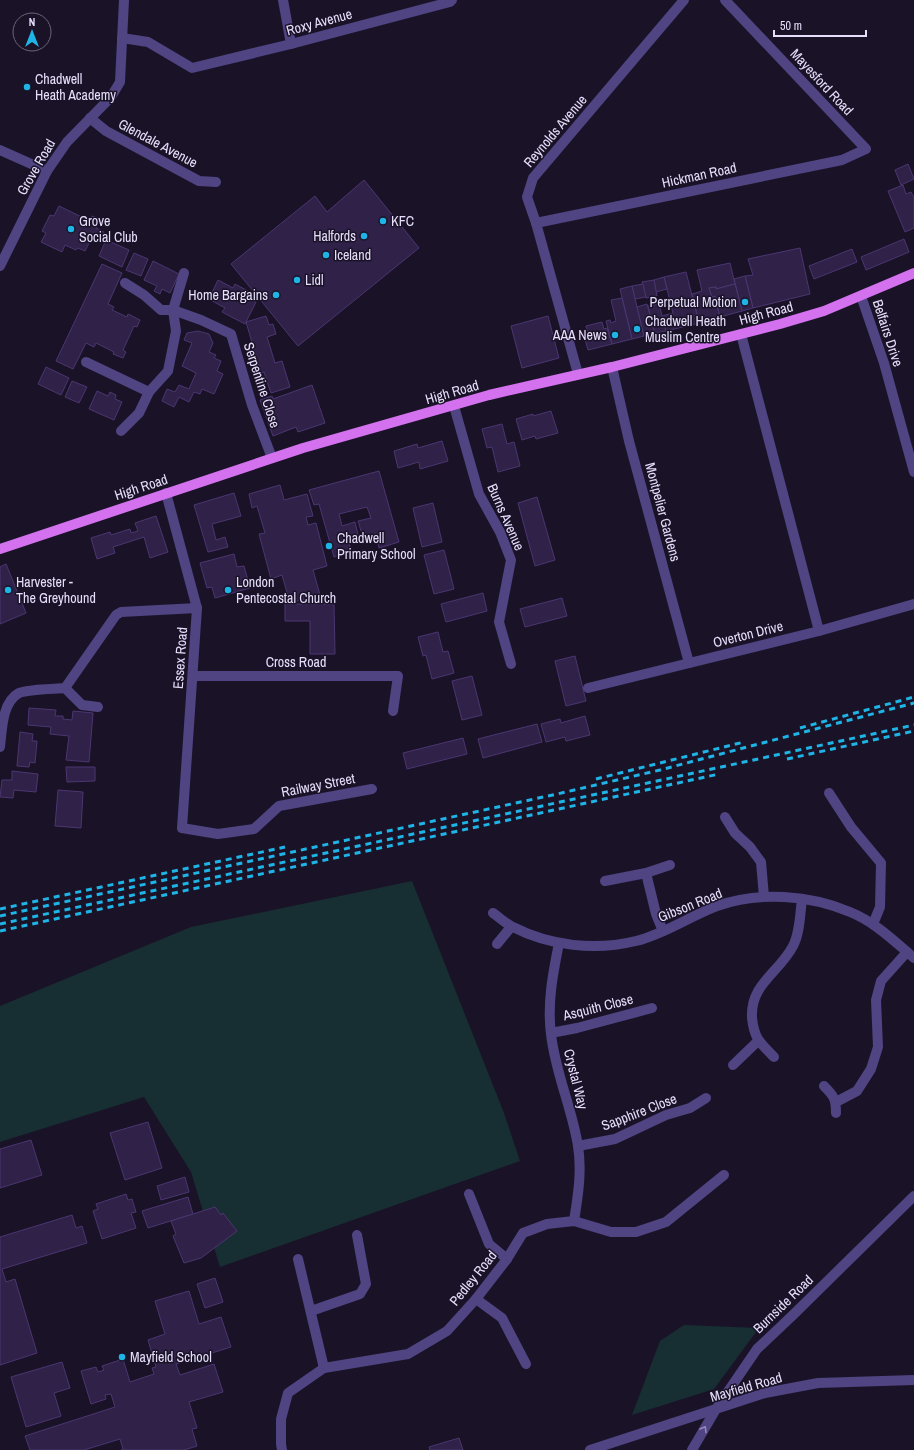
<svg xmlns="http://www.w3.org/2000/svg" width="914" height="1450" viewBox="0 0 914 1450" font-family="'Archivo Narrow',sans-serif">
<style>
.green{fill:#172e32}
.building{fill:#2f2147;stroke:#4b3671}
.lines{fill:none;stroke-linecap:round;stroke-linejoin:round}
.minor{stroke:#504482;stroke-width:10}
.major{stroke:#d371ef;stroke-width:10}
.rail{stroke:#1fb4e6;stroke-width:3;stroke-dasharray:6 5;stroke-linecap:butt}
.oneway{stroke:#9489b8}
.poi-dot{fill:#1fb4e6;stroke:#1a1328;stroke-width:1.5}
.labels{text-anchor:middle;stroke-width:3;stroke-linejoin:round;paint-order:stroke}
.street-label{font-size:14px;fill:#e6defb;stroke:#1a1328}
.poi-label{font-size:14px;fill:#e6defb;stroke:#1a1328;text-anchor:start}
</style>
<rect width="100%" height="100%" fill="#1a1328"/>
<g class="green">
<path d="M412,881L504,1113L520,1161L220,1267L191,1172L144,1097L0,1142V1006L191,927Z"/>
<path d="M684,1325L759,1328L714,1389L632,1415L660,1341Z"/>
</g>
<g class="building">
<path d="M908,164L914,179L901,185L895,170Z"/>
<path d="M364,180L419,248L298,346L231,264L315,196L327,212Z"/>
<path d="M903,185L906,194L911,192L914,198V228L905,232L888,191Z"/>
<path d="M59,206L90,221L92,216L100,219L96,228L104,232L100,239L93,235L85,251L78,248L76,250L65,245L62,252L41,242L46,233L42,231L50,215L54,216Z"/>
<path d="M904,239L909,252L866,270L861,257Z"/>
<path d="M106,240L129,250L122,267L99,256Z"/>
<path d="M800,248L810,294L753,308L745,276L753,275L748,259Z"/>
<path d="M852,249L857,262L814,279L809,266Z"/>
<path d="M134,253L148,259L141,276L126,270Z"/>
<path d="M153,261L179,274L170,293L162,289L160,294L154,291L157,286L144,280Z"/>
<path d="M730,263L735,284L716,289V287L709,288L712,297L715,296L720,317L699,323L692,294L702,291L697,270Z"/>
<path d="M102,264L122,273L108,304L114,307L112,310L127,317L128,314L140,320L137,327L134,326L123,350L126,352L123,358L113,354L114,352L96,343L94,347L86,343L73,369L56,361Z"/>
<path d="M686,272L699,323L666,331L662,316L673,313L664,277Z"/>
<path d="M745,276L753,308L742,311L734,279Z"/>
<path d="M664,277L667,289L656,292L654,280Z"/>
<path d="M218,280L233,288L235,284L248,291L245,297L256,302L245,324L222,312L225,308L209,299Z"/>
<path d="M654,280L657,296L646,298L642,282Z"/>
<path d="M643,284L646,297L635,299L632,286Z"/>
<path d="M735,284L742,311L720,317L715,296L712,297L709,288L716,287V289Z"/>
<path d="M632,286L644,336L632,339L620,289Z"/>
<path d="M622,298L632,339L612,344L606,321L610,320L611,323L616,321L611,300Z"/>
<path d="M647,304L655,333L644,336L637,307Z"/>
<path d="M659,304L666,331L655,333L648,306Z"/>
<path d="M266,316L269,325L273,324L276,334L267,337L275,363L282,361L290,387L271,393L264,372L261,373L246,322Z"/>
<path d="M548,316L559,358L522,368L511,326Z"/>
<path d="M602,322L604,329L607,328L612,344L588,350L583,332L587,331L586,326Z"/>
<path d="M198,331L209,334L213,343L209,352L216,355L214,358L221,361L217,371L223,374L214,394L202,389L200,394L194,392L189,402L179,397L174,407L162,401L167,389L175,392L179,385L189,389L196,373L182,366L192,343L184,340L187,333Z"/>
<path d="M46,367L69,378L61,395L38,384Z"/>
<path d="M72,381L87,387L79,403L65,397Z"/>
<path d="M312,385L325,423L298,432L296,427L273,436L260,400L272,396L273,399Z"/>
<path d="M97,391L108,396L110,392L116,395L115,399L122,402L114,420L89,409Z"/>
<path d="M551,411L558,433L536,439L535,436L522,440L516,419L533,414V416Z"/>
<path d="M502,424L507,444L514,442L520,466L498,472L492,447L487,448L482,429Z"/>
<path d="M442,441L448,461L420,469L419,462L398,468L394,451L417,444L418,448Z"/>
<path d="M379,471L399,542L379,548L376,534L363,537L358,521L371,518L367,507L339,514L342,526L355,522L359,539L349,542L351,552L334,557L319,504L314,505L309,490Z"/>
<path d="M280,485L284,500L307,494L313,516L306,517L308,525L316,523L327,566L313,570L320,595L290,603L282,575L271,579L259,534L265,533L257,506L252,508L249,494Z"/>
<path d="M234,493L241,516L212,524L216,540L225,537L228,547L208,552L194,505Z"/>
<path d="M537,497L555,560L535,566L518,503Z"/>
<path d="M433,503L442,542L422,547L413,508Z"/>
<path d="M156,516L168,552L150,558L144,537L113,547L115,553L97,559L91,538L110,532L111,535L130,529L131,533L138,531L135,523Z"/>
<path d="M444,550L454,589L434,594L424,555Z"/>
<path d="M234,554L237,567L244,566L250,588L215,598L212,587L207,588L200,563Z"/>
<path d="M6,564L26,613L0,624V567Z"/>
<path d="M483,593L487,611L446,622L441,604Z"/>
<path d="M562,598L567,616L525,627L520,609Z"/>
<path d="M285,604H334L335,654H310V621H285Z"/>
<path d="M438,632L443,652L448,651L454,673L432,679L426,655L423,656L418,637Z"/>
<path d="M575,656L586,701L566,706L555,661Z"/>
<path d="M472,676L482,715L462,720L452,681Z"/>
<path d="M29,708L56,710L55,716H63V719L72,720L73,711L93,713L89,762L66,760L69,736L50,734L51,727L28,725Z"/>
<path d="M585,716L590,735L566,741L565,737L546,742L541,724L560,719L561,723Z"/>
<path d="M537,724L542,742L483,758L478,739Z"/>
<path d="M20,732L33,734L32,741H37L35,763L30,762L29,767L17,766Z"/>
<path d="M463,738L467,754L407,769L403,753Z"/>
<path d="M66,767H95V781L67,782Z"/>
<path d="M12,771L38,774L36,792L14,790L13,798L0,797L2,780H12Z"/>
<path d="M58,790L83,792L81,828L55,826Z"/>
<path d="M148,1122L162,1168L125,1180L110,1133Z"/>
<path d="M31,1140L42,1175L0,1188V1149Z"/>
<path d="M185,1177L189,1192L161,1200L157,1186Z"/>
<path d="M126,1194L128,1200L132,1199L136,1212L131,1213L136,1228L102,1239L93,1211L98,1209L96,1204Z"/>
<path d="M188,1197L193,1214L148,1228L142,1211Z"/>
<path d="M215,1207L221,1215L223,1213L237,1231L201,1258L184,1263L173,1236L176,1234L171,1221Z"/>
<path d="M72,1215L76,1228L82,1226L87,1243L2,1269L6,1282L15,1279L37,1353L0,1365V1237Z"/>
<path d="M215,1278L223,1302L205,1308L197,1284Z"/>
<path d="M189,1291L199,1324L221,1317L231,1347L176,1364L180,1375L214,1364L223,1392L189,1402L197,1428L192,1429L197,1446L184,1450H121L123,1449L120,1439L84,1450H30L25,1436L115,1407L111,1394L105,1395L106,1399L91,1404L81,1371L96,1367L98,1372L104,1370L102,1366L123,1359L130,1382L154,1374L152,1368L156,1367L148,1340L165,1334L155,1301Z"/>
<path d="M62,1362L70,1388L54,1393L61,1416L26,1427L11,1377Z"/>
<path d="M459,1438L463,1450H430L429,1447Z"/>
</g>
<g class="lines">
<g class="minor">
<path d="M283,0L291,44"/>
<path d="M122,38L148,42L192,68L291,44L450,2L452,0"/>
<path d="M90,118L106,131L199,181L216,182"/>
<path d="M0,150L47,171"/>
<path d="M536,223L842,160L866,149L725,0"/>
<path d="M0,266L47,171L67,142L111,97L120,82L124,0"/>
<path d="M125,283L144,295L161,310H173L201,320L231,334L252,405L272,458"/>
<path d="M861,296L884,363L914,472"/>
<path d="M741,334L819,631"/>
<path d="M86,362L149,392L168,371L176,331L173,310L184,273"/>
<path d="M612,367L629,441L689,663"/>
<path d="M578,374L536,223L527,197L533,178L684,0"/>
<path d="M454,406L479,494L500,532L511,560L499,622L511,664"/>
<path d="M121,431L139,413L149,392"/>
<path d="M166,493L197,608L182,828L218,834L254,829L279,806L372,789"/>
<path d="M193,676H398L393,711"/>
<path d="M65,688L116,615L121,612L197,608"/>
<path d="M65,688L82,705L98,707"/>
<path d="M588,688L819,631L914,604"/>
<path d="M0,747C2,730 2,702 19,693C28,689 53,689 65,688"/>
<path d="M829,793L851,827L881,863L880,907L873,924"/>
<path d="M725,817L735,833L750,847L761,862L764,897"/>
<path d="M646,873L656,914L663,931"/>
<path d="M605,881L646,873L670,865"/>
<path d="M493,913C499,917 506,924 513,927C550,946 595,951 636,941C665,934 690,916 717,906C759,891 810,895 850,912C875,922 894,941 914,958"/>
<path d="M559,943C553,973 547,1003 551,1034C555,1072 572,1108 578,1146C582,1171 578,1196 574,1221"/>
<path d="M497,944L511,927"/>
<path d="M551,1033L577,1028L652,1008"/>
<path d="M774,1057C760,1043 754,1038 752,1018C750,984 779,973 793,946C800,933 800,914 802,899"/>
<path d="M733,1065L758,1041"/>
<path d="M824,1086C834,1096 836,1099 836,1113"/>
<path d="M836,1102L857,1091L871,1069L878,1047L876,1000L881,981L907,952"/>
<path d="M578,1146L615,1139L666,1115L690,1108L706,1098"/>
<path d="M469,1194L489,1244L507,1259"/>
<path d="M298,1259L324,1368"/>
<path d="M476,1299L502,1318L526,1364"/>
<path d="M311,1311L360,1294L366,1284L357,1235"/>
<path d="M282,1450L281,1444V1419L288,1393L324,1368L408,1354L447,1331L476,1299L507,1259L523,1233L547,1224L574,1221L611,1232H636L666,1222L724,1175"/>
<path d="M590,1450L765,1393L818,1383L914,1380"/>
<path d="M692,1450L716,1409L757,1349L794,1314L914,1196"/>
</g>
<path class="major" d="M0,549L303,448L489,395L612,367L780,324L824,311L914,273"/>
<g class="rail">
<path d="M800,728L914,697"/>
<path d="M787,759L914,731"/>
<path d="M596,779L744,742"/>
<path d="M0,909L285,847"/>
<path d="M0,916L557,794L660,770L914,703"/>
<path d="M0,924L914,725"/>
<path d="M0,931L719,774"/>
</g>
</g>
<defs><path id="oneway-chevron" d="M-2-3.5L2.5 0L-2 3.5" fill="none" stroke-width="1.6" stroke-linecap="round" stroke-linejoin="round"/></defs>
<use class="oneway" href="#oneway-chevron" transform="translate(704 1429) rotate(-59)"/>
<g class="poi-dot">
<circle cx="27" cy="87" r="4"/>
<circle cx="383" cy="221" r="4"/>
<circle cx="71" cy="229" r="4"/>
<circle cx="364" cy="236" r="4"/>
<circle cx="326" cy="255" r="4"/>
<circle cx="297" cy="280" r="4"/>
<circle cx="276" cy="295" r="4"/>
<circle cx="745" cy="302" r="4"/>
<circle cx="637" cy="329" r="4"/>
<circle cx="615" cy="335" r="4"/>
<circle cx="329" cy="546" r="4"/>
<circle cx="8" cy="590" r="4"/>
<circle cx="228" cy="590" r="4"/>
<circle cx="122" cy="1357" r="4"/>
</g>
<g class="labels">
<g class="street-label">
<text transform="translate(319 22) rotate(-15)" y="5">Roxy Avenue</text>
<text transform="translate(822 82) rotate(47)" y="5">Mayesford Road</text>
<text transform="translate(555 131) rotate(-50)" y="5">Reynolds Avenue</text>
<text transform="translate(158 143) rotate(28)" y="5">Glendale Avenue</text>
<text transform="translate(36 167) rotate(-60)" y="5">Grove Road</text>
<text transform="translate(699 175) rotate(-12)" y="5">Hickman Road</text>
<text transform="translate(766 313) rotate(-15)" y="5">High Road</text>
<text transform="translate(888 333) rotate(72)" y="5">Belfairs Drive</text>
<text transform="translate(262 385) rotate(72)" y="5">Serpentine Close</text>
<text transform="translate(452 392) rotate(-16)" y="5">High Road</text>
<text transform="translate(141 487) rotate(-18)" y="5">High Road</text>
<text transform="translate(663 512) rotate(75)" y="5">Montpelier Gardens</text>
<text transform="translate(506 517) rotate(66)" y="5">Burns Avenue</text>
<text transform="translate(748 634) rotate(-14)" y="5">Overton Drive</text>
<text transform="translate(180 658) rotate(-86)" y="5">Essex Road</text>
<text x="296" y="667">Cross Road</text>
<text transform="translate(318 785) rotate(-11)" y="5">Railway Street</text>
<text transform="translate(690 905) rotate(-22)" y="5">Gibson Road</text>
<text transform="translate(598 1007) rotate(-14)" y="5">Asquith Close</text>
<text transform="translate(576 1079) rotate(76)" y="5">Crystal Way</text>
<text transform="translate(639 1112) rotate(-21)" y="5">Sapphire Close</text>
<text transform="translate(473 1278) rotate(-51)" y="5">Pedley Road</text>
<text transform="translate(783 1304) rotate(-44)" y="5">Burnside Road</text>
<text transform="translate(746 1387) rotate(-16)" y="5">Mayfield Road</text>
</g>
<g class="poi-label">
<text x="35" y="84">Chadwell<tspan x="35" dy="16">Heath Academy</tspan></text>
<text x="79" y="226">Grove<tspan x="79" dy="16">Social Club</tspan></text>
<text x="391" y="226">KFC</text>
<text x="356" y="241" text-anchor="end">Halfords</text>
<text x="334" y="260">Iceland</text>
<text x="305" y="285">Lidl</text>
<text x="268" y="300" text-anchor="end">Home Bargains</text>
<text x="737" y="307" text-anchor="end">Perpetual Motion</text>
<text x="645" y="326">Chadwell Heath<tspan x="645" dy="16">Muslim Centre</tspan></text>
<text x="607" y="340" text-anchor="end">AAA News</text>
<text x="337" y="543">Chadwell<tspan x="337" dy="16">Primary School</tspan></text>
<text x="16" y="587">Harvester -<tspan x="16" dy="16">The Greyhound</tspan></text>
<text x="236" y="587">London<tspan x="236" dy="16">Pentecostal Church</tspan></text>
<text x="130" y="1362">Mayfield School</text>
</g>
</g>
<g transform="translate(32 32)"><circle r="19" fill="#1a1328" stroke="#6c647c"/>
<path d="M0-3L7 15L0 10L-7 15Z" fill="#1fb4e6"/>
<text y="-6" font-size="11" font-weight="bold" text-anchor="middle" fill="#e6defb">N</text>
</g>
<path d="M774 30v6h92v-6" fill="none" stroke="#e6defb" stroke-width="2"/>
<text x="780" y="30" font-size="12" fill="#e6defb" stroke="#1a1328" stroke-width="3" paint-order="stroke">50 m</text>
</svg>
